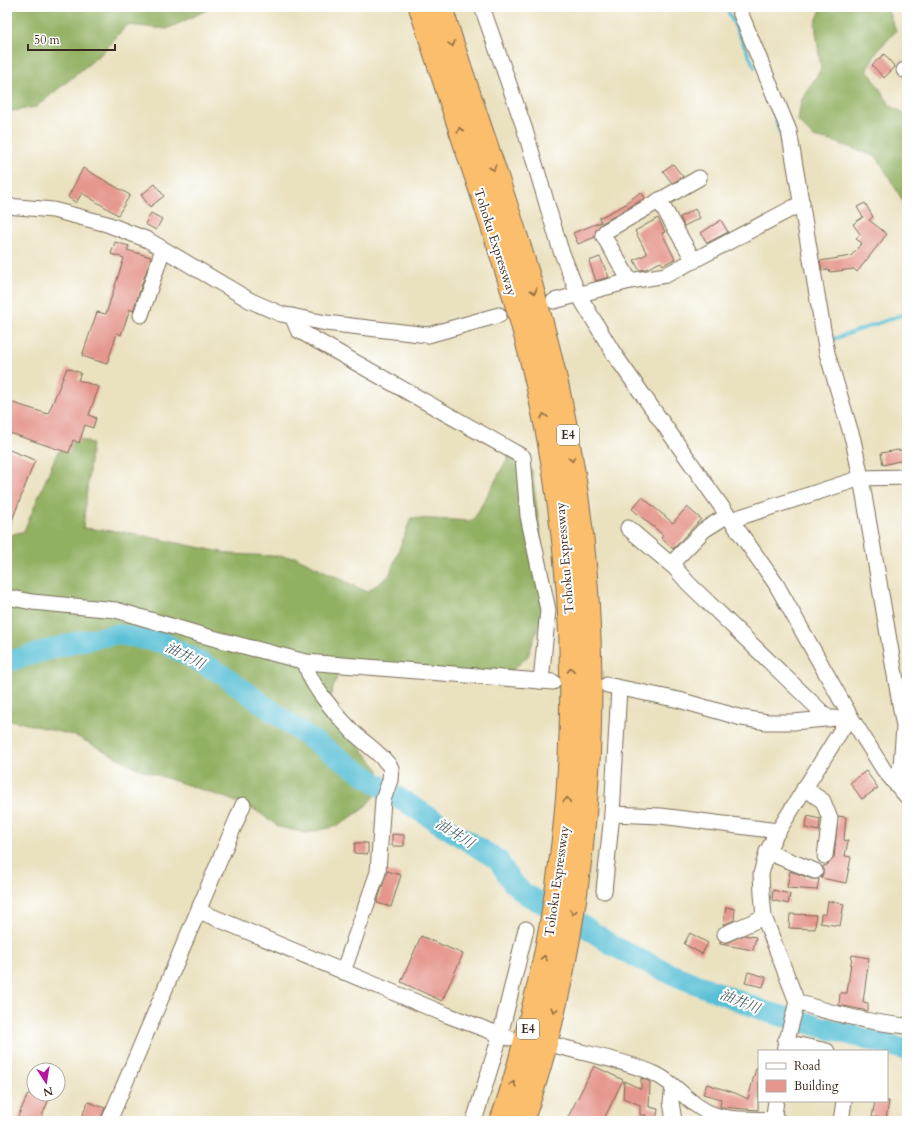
<svg xmlns="http://www.w3.org/2000/svg" width="914" height="1128" viewBox="0 0 914 1128" font-family="Cardo,'Noto Serif JP',serif">
<style>
.forest{fill:#92b062;stroke:#666d40}
.lines{fill:none;stroke-linecap:round;stroke-linejoin:round}
.stream{stroke:#58c0d6;stroke-width:3.5}
.river{stroke:#58c0d6;stroke-width:21}
.building{fill:#e5978d}
.minor-casing{stroke:#786a56;stroke-width:17}
.highway-casing{stroke:#786a56;stroke-width:24}
.minor{stroke:#fff;stroke-width:15}
.highway{stroke:#fabe6d;stroke-width:22}
.oneway{stroke:#916d42}
.labels{text-anchor:middle;stroke-width:4;stroke-linejoin:round;paint-order:stroke}
.shield{fill:#fff;stroke:#766a62;stroke-width:1}
.shield-label{font-size:12px;font-weight:bold;fill:#3b2a1e}
.street-label{font-size:13px;fill:#3b2a1e;stroke:#fff}
.water-label{font-size:14px;font-style:italic;fill:#455e5e;stroke:#fff}
</style>
<rect width="100%" height="100%" fill="#fff"/>
<filter id="ink" filterUnits="userSpaceOnUse"><feTurbulence type="fractalNoise" baseFrequency=".025" numOctaves="2"/><feDisplacementMap in="SourceGraphic" scale="8" xChannelSelector="R" yChannelSelector="G"/><feConvolveMatrix kernelMatrix="1 2 1 2 8 2 1 2 1" color-interpolation-filters="sRGB"/></filter>
<filter id="wash" filterUnits="userSpaceOnUse"><feTurbulence type="fractalNoise" baseFrequency=".012" numOctaves="4" result="noise"/><feDisplacementMap in="SourceGraphic" scale="16" xChannelSelector="R" yChannelSelector="G"/><feGaussianBlur stdDeviation="0.9" result="paint"/><feColorMatrix in="noise" values="0 0 0 0 0 0 0 0 0 0 0 0 0 0 0 0 0 1.4 0 .05"/><feComposite in="paint" operator="in"/></filter>
<g filter="url(#wash)">
<rect width="100%" height="100%" fill="#eae1bf"/>
<g class="forest">
<path d="M7,7H207V10L167,29L127,25L101,54L36,107L7,112Z"/>
<path d="M822,7L887,8L896,31L878,50L867,69L890,105L907,116V208L877,157L832,141L813,137L798,121L801,101L821,69L815,24Z"/>
<path d="M79,439L92,443L83,528L125,532L231,554L296,557L367,592L389,576L411,518L473,521L511,452L532,470L548,599L528,656L502,680L343,661L326,707L379,770L380,784L376,794L363,809L338,826L306,833L279,827L257,811L229,799L137,768L76,736L15,721L7,720V536L24,531L57,453Z"/>
</g>
<g class="lines">
<g class="stream">
<path d="M726,7L755,68"/>
<path d="M773,110L781,136"/>
<path d="M831,337V340L907,313"/>
</g>
<path class="river" d="M7,662L76,642L117,634L164,643L222,674L302,733L391,793L498,860L511,881L525,894L583,925L613,946L671,974L767,1012L907,1050"/>
</g>
<g id="blocks">
<g class="building">
<path d="M884,54L895,67L884,78L872,65Z"/>
<path d="M673,164L683,177L672,183L663,171Z"/>
<path d="M83,168L130,195L118,215L82,193L76,203L68,197Z"/>
<path d="M155,184L164,196L150,207L141,195Z"/>
<path d="M641,192L645,198L602,223L596,230L595,237L578,244L573,233L601,222L599,218L628,203L627,202Z"/>
<path d="M865,203L873,217L869,220L887,234L857,272L854,269L830,272L829,269L822,270L820,261L851,256L862,243L856,239L860,234L853,224L863,217L857,207Z"/>
<path d="M695,209L700,218L684,226L680,217Z"/>
<path d="M151,213L162,219L156,230L145,224Z"/>
<path d="M658,218L665,232L662,233L675,259L663,265L661,262L646,269L639,270L634,260L647,254L635,231Z"/>
<path d="M721,220L728,232L707,243L701,233Z"/>
<path d="M115,242L129,246L127,250L151,257L133,311L130,309L121,335L117,333L107,364L82,356L97,312L106,314L124,258L111,254Z"/>
<path d="M600,257L609,277L596,281L589,261Z"/>
<path d="M67,368L81,373L78,380L99,387L89,415L96,418L93,428L85,425L79,443L73,440L69,453L7,432V401L48,414Z"/>
<path d="M7,449L35,460L8,531H7Z"/>
<path d="M898,450L907,452V459L883,465L881,453Z"/>
<path d="M642,497L673,523L687,507L701,519L673,549L661,538L663,535L632,509Z"/>
<path d="M866,771L878,788L862,799L850,783Z"/>
<path d="M808,816L820,819L819,831L805,828Z"/>
<path d="M838,816L846,817L844,840L848,841L845,856L851,857L846,883L821,878L823,874V866H826L834,858Z"/>
<path d="M392,834L404,835V846H392Z"/>
<path d="M355,843H368V854L354,853Z"/>
<path d="M387,871L401,875L391,907L377,903Z"/>
<path d="M790,871L812,879H819L817,890L787,888Z"/>
<path d="M773,890L790,894L788,904L772,900Z"/>
<path d="M828,901L844,904L840,926L820,923L821,914H826Z"/>
<path d="M726,907L735,909L734,920L723,925Z"/>
<path d="M790,914L816,915L815,929L789,928Z"/>
<path d="M690,933L708,943L702,954L684,944Z"/>
<path d="M744,935L756,937L753,950L720,944V942H728Z"/>
<path d="M421,936L463,954L442,1001L401,982Z"/>
<path d="M852,955L869,958L863,1002L868,1003V1011L839,1005L840,993H847Z"/>
<path d="M748,972L766,977L763,987L745,983Z"/>
<path d="M594,1066L623,1080L603,1121H566Z"/>
<path d="M756,1068H759L758,1110L720,1107L721,1099L703,1094L707,1084L735,1093L748,1099Z"/>
<path d="M641,1078L650,1082L649,1107L658,1109L656,1121H645L646,1115H640V1105L623,1098L624,1081L641,1089Z"/>
<path d="M28,1094H51L40,1121H16Z"/>
<path d="M875,1101H889L886,1119L872,1117Z"/>
<path d="M88,1102L105,1108L100,1121H80Z"/>
</g>
</g>
</g>
<g filter="url(#ink)">
<use href="#blocks" fill-opacity="0" stroke="#786a56" stroke-width="1"/>
<g class="lines">
<defs>
<g id="minor">
<path d="M482,7L524,127L560,248L578,294L614,354L776,584L850,716L884,770L907,797"/>
<path d="M738,7L789,131L827,353L853,440L861,478L904,727L901,766L893,781"/>
<path d="M904,70L907,69"/>
<path d="M659,200L694,261"/>
<path d="M7,206L53,210L107,224L148,240L251,301L281,314L326,323L428,335L499,315"/>
<path d="M630,281L603,235L606,231L699,178"/>
<path d="M554,301L630,281L666,275L802,203"/>
<path d="M141,315L163,249"/>
<path d="M292,316L298,330L523,457L528,516L548,610L541,681"/>
<path d="M731,520L861,478L907,477"/>
<path d="M628,528L675,568L688,583L829,719"/>
<path d="M675,568L674,561L704,530L728,515"/>
<path d="M7,597L32,602L116,610L205,636L306,662L553,682"/>
<path d="M306,662C306,681 339,718 353,732C365,744 382,754 391,768L390,780L383,800L378,872L343,972"/>
<path d="M607,685L679,700L742,718L767,722H794L835,718"/>
<path d="M804,788L823,801L830,819L825,856"/>
<path d="M612,814L661,816L778,831"/>
<path d="M767,852L815,871"/>
<path d="M604,891L612,814L619,688"/>
<path d="M199,911L447,1015L509,1038"/>
<path d="M725,934L764,917"/>
<path d="M797,1002C834,1014 869,1023 907,1026"/>
<path d="M785,1042L827,1051"/>
<path d="M558,1046C590,1055 627,1061 657,1075C678,1085 692,1108 715,1115C735,1122 758,1117 779,1121"/>
<path d="M784,1051L797,1002L764,917L762,894L761,874L767,852L775,836L850,716"/>
<path d="M673,1087L671,1102L674,1121"/>
<path d="M109,1121L243,805"/>
<path d="M474,1121L500,1036L526,929"/>
<path d="M773,1121L776,1101"/>
<path d="M841,1121L844,1101"/>
</g>
<g id="highway">
<path d="M420,7C440,69 460,131 481,192C498,245 516,298 529,351C584,569 586,799 531,1016C522,1051 514,1087 501,1121"/>
<path d="M441,7C476,120 519,231 548,346C597,539 603,741 569,938C558,999 544,1062 522,1121"/>
</g>
</defs>
<use href="#minor" class="minor-casing"/>
<use href="#highway" class="highway-casing"/>
<use href="#minor" class="minor"/>
<use href="#highway" class="highway"/>
</g>
<defs><path id="oneway-chevron" d="M-2-3.5L2.5 0L-2 3.5" fill="none" stroke-width="1.6" stroke-linecap="round" stroke-linejoin="round"/></defs>
<g class="oneway">
<use href="#oneway-chevron" transform="translate(452 44) rotate(73)"/>
<use href="#oneway-chevron" transform="translate(460 130) rotate(-108)"/>
<use href="#oneway-chevron" transform="translate(493 168) rotate(71)"/>
<use href="#oneway-chevron" transform="translate(534 291) rotate(73)"/>
<use href="#oneway-chevron" transform="translate(544 416) rotate(-102)"/>
<use href="#oneway-chevron" transform="translate(572 459) rotate(80)"/>
<use href="#oneway-chevron" transform="translate(571 670) rotate(-91)"/>
<use href="#oneway-chevron" transform="translate(567 800) rotate(-85)"/>
<use href="#oneway-chevron" transform="translate(573 912) rotate(100)"/>
<use href="#oneway-chevron" transform="translate(544 958) rotate(-78)"/>
<use href="#oneway-chevron" transform="translate(554 1010) rotate(105)"/>
<use href="#oneway-chevron" transform="translate(513 1084) rotate(-73)"/>
</g>
</g>
<g class="labels">
<g class="shield">
<rect x="557" y="425" width="22" height="20" rx="3"/>
<rect x="517" y="1019" width="22" height="20" rx="3"/>
</g>
<g class="shield-label">
<text x="568" y="439">E4</text>
<text x="528" y="1033">E4</text>
</g>
<g class="street-label">
<text transform="translate(496 242) rotate(72)" y="5">Tohoku Expressway</text>
<text transform="translate(564 558) rotate(-95)" y="5">Tohoku Expressway</text>
<text transform="translate(556 881) rotate(-82)" y="5">Tohoku Expressway</text>
</g>
<g class="water-label">
<text transform="translate(185 655) rotate(27)" y="5">油井川</text>
<text transform="translate(455 833) rotate(32)" y="5">油井川</text>
<text transform="translate(740 1001) rotate(22)" y="5">油井川</text>
</g>
</g>
<rect width="914" height="1128" fill="none" stroke="#fff" stroke-width="24"/>
<rect x="758" y="1050" width="130" height="52" fill="#ffffff" stroke="#b1aaa5"/>
<rect x="766" y="1063" width="20" height="6" fill="#ffffff" stroke="#b1aaa5"/>
<text x="794" y="1070" font-size="12" fill="#3b2a1e">Road</text>
<rect x="766" y="1080" width="20" height="12" fill="#e5978d" stroke="#b1aaa5"/>
<text x="794" y="1090" font-size="12" fill="#3b2a1e">Building</text>
<g transform="translate(46 1082) rotate(168)"><circle r="19" fill="#ffffff" stroke="#b1aaa5"/>
<path d="M0-3L7 15L0 10L-7 15Z" fill="#b5179e"/>
<text y="-6" font-size="11" font-weight="bold" text-anchor="middle" fill="#3b2a1e">N</text>
</g>
<path d="M28 44v6h87v-6" fill="none" stroke="#3b2a1e" stroke-width="2"/>
<text x="34" y="44" font-size="12" fill="#3b2a1e" stroke="#ffffff" stroke-width="3" paint-order="stroke">50 m</text>
</svg>
